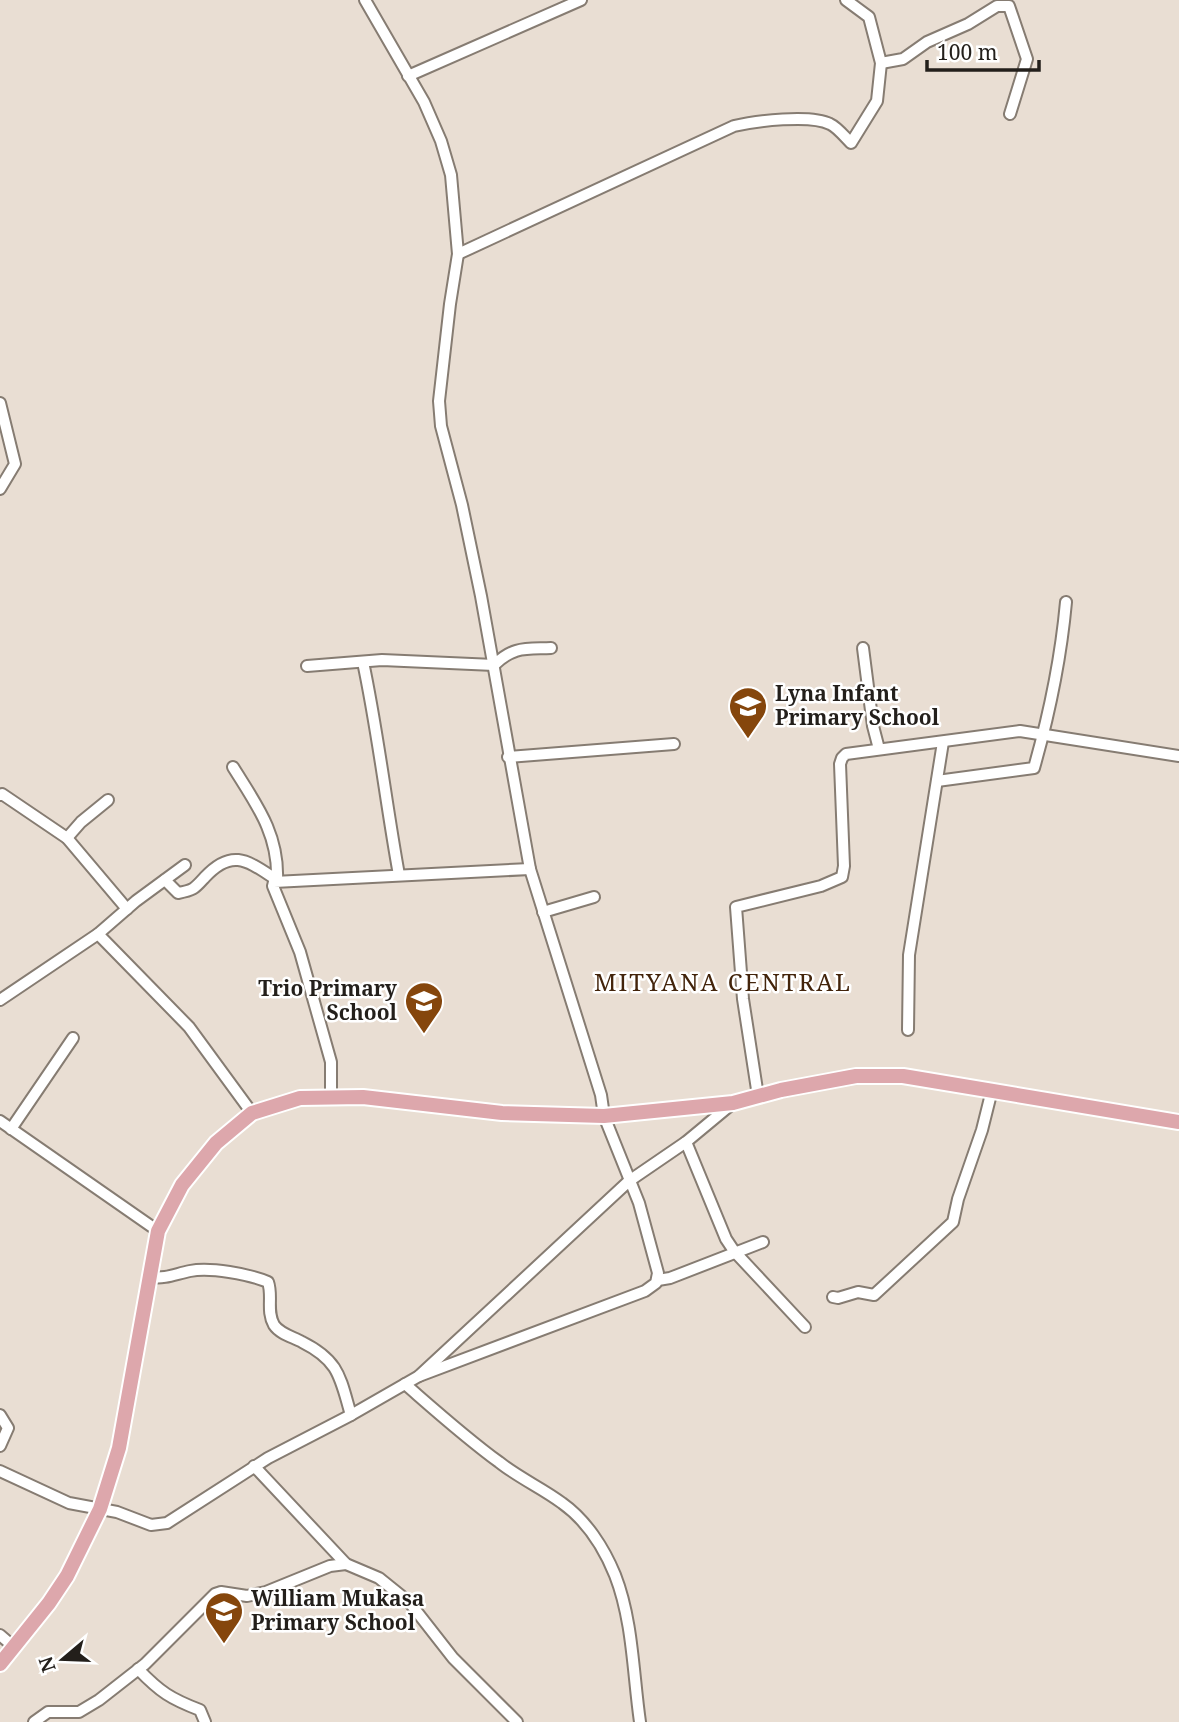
<svg xmlns="http://www.w3.org/2000/svg" width="1179" height="1722" viewBox="0 0 1179 1722" font-family="'Noto Serif',serif">
<style>
.lines{fill:none;stroke-linecap:round;stroke-linejoin:round}
.minor-casing{stroke:#867c72;stroke-width:14}
.major-casing{stroke:#fff;stroke-width:18}
.minor{stroke:#fff;stroke-width:10}
.major{stroke:#dda7ac;stroke-width:14}
.labels{text-anchor:middle;stroke-width:5;stroke-linejoin:round;paint-order:stroke}
.poi-label{font-size:21px;font-weight:bold;fill:#231f1b;stroke:#fff;text-anchor:start}
.quarter-label{font-size:24px;letter-spacing:2px;fill:#43240b;stroke:#fff}
</style>
<rect width="100%" height="100%" fill="#e9ded3"/>
<g class="lines">
<defs>
<g id="minor">
<path d="M365,0L424,102L441,141L451,175L458,254L450,304L439,401L441,426L462,505L481,596L530,869L601,1095L604,1116L639,1203L658,1273L656,1283L645,1291L419,1376"/>
<path d="M881,63L903,59L927,42L968,24L997,6H1009L1027,59L1010,114"/>
<path d="M408,76L581,0"/>
<path d="M458,254L734,126C755,121 811,114 830,124C837,127 845,137 851,143L877,101L881,63L869,17L846,0"/>
<path d="M0,403L15,464L0,489"/>
<path d="M863,648L873,726L879,749"/>
<path d="M363,662C378,732 386,804 399,875"/>
<path d="M307,666L382,660L494,665C514,646 525,649 551,648"/>
<path d="M508,757L674,744"/>
<path d="M937,781L1034,768C1049,715 1061,657 1066,602"/>
<path d="M0,795L2,794L67,838L127,909"/>
<path d="M67,838L81,822L108,800"/>
<path d="M165,880L178,893C194,890 194,889 205,877C233,847 249,862 277,880C279,834 256,804 233,767"/>
<path d="M543,912L594,897"/>
<path d="M98,934L189,1027L252,1113"/>
<path d="M0,1000L98,934L136,901L185,865"/>
<path d="M908,1030L909,955L943,742"/>
<path d="M331,1096V1062L300,952L273,886L274,882L530,869"/>
<path d="M758,1096L743,999L736,907L821,886L842,877L844,866L840,764L842,758L846,754L1020,731L1179,756"/>
<path d="M0,1121L158,1231"/>
<path d="M11,1129L73,1038"/>
<path d="M686,1142L726,1239L734,1251L805,1327"/>
<path d="M151,1277C166,1279 175,1274 190,1271C210,1267 249,1274 268,1282C273,1296 266,1311 274,1325C280,1334 293,1337 302,1342C340,1361 340,1378 351,1415"/>
<path d="M658,1280L670,1278L763,1242"/>
<path d="M833,1297L838,1298L858,1292L874,1295L953,1222L958,1199L982,1130L992,1090"/>
<path d="M405,1384C436,1411 466,1438 499,1462C519,1478 542,1488 562,1503C586,1520 604,1548 615,1575C633,1621 633,1674 640,1722"/>
<path d="M0,1415L8,1428L0,1446"/>
<path d="M254,1466L346,1564L379,1578L410,1603L453,1658L517,1722"/>
<path d="M0,1471L69,1503L117,1512L151,1525L167,1523L268,1458L351,1415L419,1376L629,1181L686,1142L733,1103"/>
<path d="M0,1635L14,1647"/>
<path d="M138,1669C160,1692 171,1699 200,1710L205,1722"/>
<path d="M34,1722L48,1712H79L99,1700L145,1664L215,1594L221,1592L247,1596L266,1592L330,1566L346,1564"/>
</g>
<path id="major" d="M0,1664L49,1603L67,1576L100,1509L119,1448L158,1231L182,1185L216,1143L252,1113L300,1098L363,1097L502,1113L604,1116L733,1103L781,1090L856,1076H903L1179,1122"/>
</defs>
<use href="#minor" class="minor-casing"/>
<use href="#major" class="major-casing"/>
<use href="#minor" class="minor"/>
<use href="#major" class="major"/>
</g>
<defs>
<symbol id="school-pin" viewBox="-11 -11 22 30"><path d="M0 17L-7.5 6A9.5 9.5 0 1 1 7.5 6Z" fill="#85460c" stroke="#fff"/><path d="M0-5L7-2L0 1L-7-2ZM-4 1L0 2.5L4 1V4Q0 6-4 4Z" fill="#fff"/></symbol>
</defs>
<g fill-rule="evenodd">
<use href="#school-pin" x="726" y="684" width="44" height="60"/>
<use href="#school-pin" x="402" y="979" width="44" height="60"/>
<use href="#school-pin" x="202" y="1589" width="44" height="60"/>
</g>
<g class="labels">
<g class="poi-label">
<text x="775" y="701">Lyna Infant<tspan x="775" dy="24">Primary School</tspan></text>
<text x="397" y="996" text-anchor="end">Trio Primary<tspan x="397" dy="24">School</tspan></text>
<text x="251" y="1606">William Mukasa<tspan x="251" dy="24">Primary School</tspan></text>
</g>
<g class="quarter-label">
<text x="723" y="991">MITYANA CENTRAL</text>
</g>
</g>
<g transform="translate(63 1659) rotate(251)" stroke="#ffffff" stroke-width="5" paint-order="stroke">
<path d="M0-5L12 26L0 18L-12 26Z" fill="#231f1b"/>
<text y="-10" font-size="19" font-weight="bold" text-anchor="middle" fill="#231f1b">N</text>
</g>
<path d="M927 60v10h112v-10" fill="none" stroke="#231f1b" stroke-width="3.5"/>
<text x="937" y="60" font-size="21" fill="#231f1b" stroke="#ffffff" stroke-width="5" paint-order="stroke">100 m</text>
</svg>
